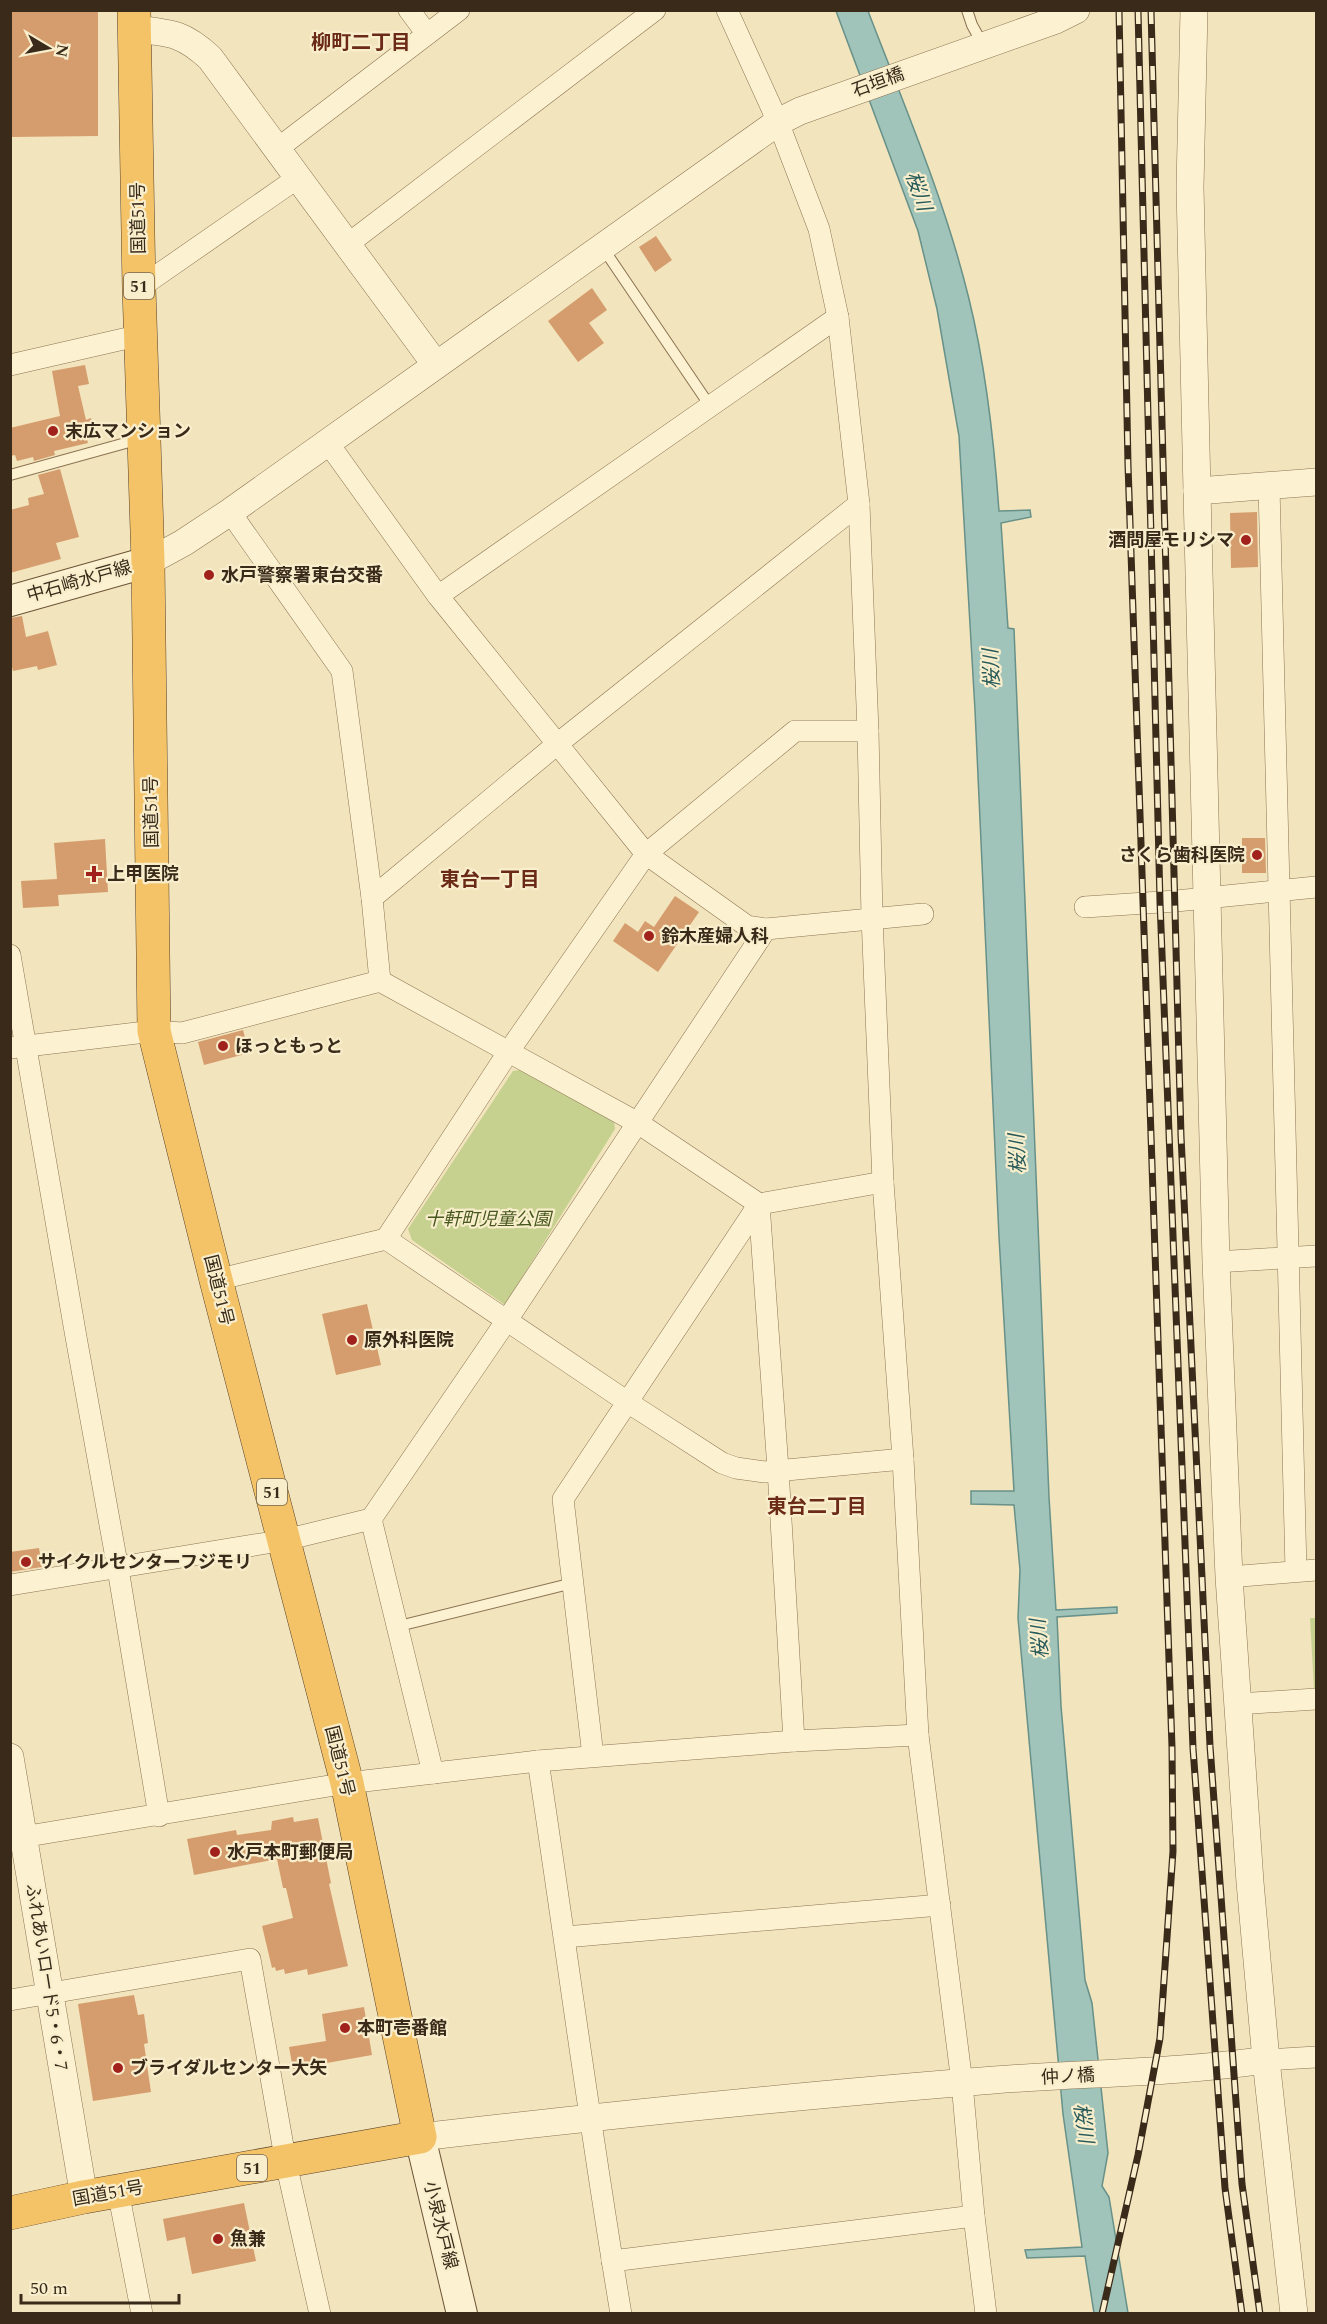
<svg xmlns="http://www.w3.org/2000/svg" width="1327" height="2324" viewBox="0 0 1327 2324" font-family="Spectral,'Noto Sans JP',serif">
<style>
.green{fill:#c7d18f}
.water{fill:#a0c3ba;stroke:#679189;stroke-width:1.5}
.building{fill:#d59d6e}
.lines{fill:none;stroke-linecap:round;stroke-linejoin:round}
.service-casing{stroke:#8c7454;stroke-width:12}
.minor-casing{stroke:#8c7454;stroke-width:22}
.tertiary-casing{stroke:#8c7454;stroke-width:28}
.secondary-casing{stroke:#6d5437;stroke-width:32}
.trunk-casing{stroke:#584129;stroke-width:34}
.service{stroke:#fcf1d0;stroke-width:10}
.minor{stroke:#fcf1d0;stroke-width:21}
.tertiary{stroke:#fcf1d0;stroke-width:27}
.secondary{stroke:#fcf1d0;stroke-width:30}
.trunk{stroke:#f4c368;stroke-width:33}
.rail-casing{stroke:#392a1a;stroke-width:7}
.rail{stroke:#f9eecc;stroke-width:4.5;stroke-dasharray:14;stroke-linecap:butt}
.poi-dot{fill:#a1221d;stroke:#f9eecc;stroke-width:2}
.labels{text-anchor:middle;stroke-width:4.5;stroke-linejoin:round;paint-order:stroke}
.shield{fill:#f9eecc;stroke:#73654f;stroke-width:1.5}
.shield-label{font-size:16px;font-weight:bold;fill:#392a1a}
.street-label{font-size:18px;fill:#392a1a;stroke:#f9eecc}
.poi-label{font-size:18px;font-weight:bold;fill:#392a1a;stroke:#f9eecc;text-anchor:start}
.park-label{font-size:18px;font-style:italic;fill:#47581f;stroke:#f9eecc}
.neighbourhood-label{font-size:20px;font-weight:bold;fill:#6a2a15;stroke:#f9eecc}
.water-label{font-size:20px;font-style:italic;fill:#285b5a;stroke:#f9eecc}
</style>
<rect width="100%" height="100%" fill="#f2e4bc"/>
<g class="green">
<path d="M520,1070L614,1120L615,1129L505,1305L412,1240L408,1229L513,1071Z"/>
<path d="M1310,1618H1316V1690H1314Z"/>
</g>
<path class="water" d="M836,11H868C904,105 945,200 969,299C986,368 994,440 999,511L1030,510L1031,517L1001,523L1008,628L1014,629L1049,1497L1056,1610L1117,1607V1613L1057,1617L1061,1706L1085,1980L1092,2003L1108,2153L1102,2186L1109,2197L1128,2313H1094L1085,2256L1027,2258L1025,2250L1082,2247L1063,2114L1018,1618L1020,1570L1014,1505L971,1504V1491H1014L999,1237L975,710L959,436L937,309L918,231Z"/>
<g class="building">
<path d="M10,10H98V136L10,137Z"/>
<path d="M656,236L672,260L655,272L639,247Z"/>
<path d="M592,288L607,310L589,323L604,343L578,362L548,321Z"/>
<path d="M85,365L89,384L78,386L86,420L91,418L96,435L86,437L88,443L54,451L55,455L34,461L33,457L17,461L15,455L10,456V428L60,416L52,371Z"/>
<path d="M60,469L79,537L56,543L61,559L10,573V510L29,505L28,498L44,494L38,475Z"/>
<path d="M1257,512L1258,567L1231,568L1230,513Z"/>
<path d="M22,616L26,637L48,631L57,665L38,670L37,666L13,671L10,659V618Z"/>
<path d="M1242,838H1265L1266,873H1242Z"/>
<path d="M105,839L108,892L58,895L59,906L23,908L21,881L57,879L54,843Z"/>
<path d="M675,896L699,912L658,972L613,941L625,923L638,932L645,921L654,927Z"/>
<path d="M243,1030L249,1053L204,1065L198,1042Z"/>
<path d="M367,1304L381,1365L336,1375L322,1314Z"/>
<path d="M39,1548L42,1567L10,1572V1552Z"/>
<path d="M293,1817L294,1822L318,1818L331,1883L329,1884L348,1966L308,1975L307,1969L285,1974L284,1969L276,1971L275,1967L272,1968L262,1926L293,1918L286,1888H283L277,1859L194,1875L187,1839L236,1830L237,1835L271,1830L272,1821Z"/>
<path d="M134,1995L138,2015L144,2014L148,2043L144,2044L151,2092L93,2101L78,2004Z"/>
<path d="M364,2007L372,2055L293,2069L289,2047L326,2041L322,2014Z"/>
<path d="M244,2203L256,2261L192,2274L185,2237L167,2241L163,2219Z"/>
</g>
<g class="lines">
<defs>
<g id="service">
<path d="M967,10L972,25L983,45"/>
<path d="M603,248L710,406"/>
<path d="M10,475L140,439"/>
<path d="M399,1626L573,1583"/>
</g>
<g id="minor">
<path d="M409,10L427,34"/>
<path d="M727,10L778,122L819,229L838,317L859,504L868,731L872,917L883,1182L903,1459L918,1735L962,2083L974,2216L986,2314"/>
<path d="M277,149L459,10"/>
<path d="M348,244L655,10"/>
<path d="M139,288L299,177"/>
<path d="M10,365L141,335"/>
<path d="M328,443L438,596L646,854L747,926L766,929"/>
<path d="M1269,486L1296,1571"/>
<path d="M230,512L342,671L372,898L380,981"/>
<path d="M438,596L838,317"/>
<path d="M372,898L556,745L859,504"/>
<path d="M1085,907L1176,901L1316,887"/>
<path d="M10,955L76,1337L118,1569L159,1816"/>
<path d="M10,1048L154,1031L182,1033L380,981L638,1123L759,1204L778,1469L794,1741"/>
<path d="M386,1239L629,1403L722,1463L736,1468L765,1472L903,1459"/>
<path d="M1216,1262L1316,1256"/>
<path d="M216,1280L386,1239L509,1051L646,854L795,731H868"/>
<path d="M371,1519L433,1773"/>
<path d="M1229,1577L1316,1570"/>
<path d="M10,1585L285,1540L371,1519L507,1320L766,929L923,914"/>
<path d="M1238,1704L1316,1699"/>
<path d="M593,1756L563,1499L759,1204L883,1182"/>
<path d="M538,1761C566,1945 590,2130 621,2314"/>
<path d="M10,1839L347,1783L538,1761L794,1741L918,1735"/>
<path d="M565,1937L940,1905"/>
<path d="M10,2000L250,1959L286,2163L320,2314"/>
<path d="M1266,2060L1316,2057"/>
<path d="M118,2191L142,2314"/>
<path d="M612,2261L974,2216"/>
</g>
<g id="tertiary">
<path d="M1194,10L1190,187L1197,491L1216,1262L1229,1577L1250,1882L1266,2060L1294,2314"/>
<path d="M135,29C171,33 183,33 210,58L436,365"/>
<path d="M1197,491L1316,482"/>
<path d="M148,562L183,543L230,512L778,122L800,111L1056,20L1076,10"/>
<path d="M10,1757L84,2197"/>
<path d="M420,2137C611,2115 803,2095 994,2080C1085,2073 1176,2073 1266,2060"/>
</g>
<g id="secondary">
<path d="M10,601L148,562"/>
<path d="M420,2137L462,2314"/>
</g>
<path id="trunk" d="M10,2213L84,2197L420,2137L347,1783L216,1280L154,1031L148,562L139,288L134,10"/>
</defs>
<use href="#service" class="service-casing"/>
<use href="#minor" class="minor-casing"/>
<use href="#tertiary" class="tertiary-casing"/>
<use href="#secondary" class="secondary-casing"/>
<use href="#trunk" class="trunk-casing"/>
<use href="#service" class="service"/>
<use href="#minor" class="minor"/>
<use href="#tertiary" class="tertiary"/>
<use href="#secondary" class="secondary"/>
<use href="#trunk" class="trunk"/>
<defs>
<g id="rail">
<path d="M1138,10L1160,902L1193,1748L1225,2188L1242,2314"/>
<path d="M1151,10L1181,1136L1210,1746L1242,2184L1260,2314"/>
<path d="M1102,2314L1138,2155L1160,2038L1173,1851L1172,1747L1128,465L1119,10"/>
</g>
</defs>
<use href="#rail" class="rail-casing"/>
<use href="#rail" class="rail"/>
</g>
<g class="poi-dot">
<circle cx="53" cy="431" r="6"/>
<circle cx="1246" cy="540" r="6"/>
<circle cx="209" cy="575" r="6"/>
<circle cx="1257" cy="855" r="6"/>
<path d="M91 865h6v6h6v6h-6v6h-6v-6h-6v-6h6z"/>
<circle cx="649" cy="936" r="6"/>
<circle cx="223" cy="1046" r="6"/>
<circle cx="352" cy="1340" r="6"/>
<circle cx="26" cy="1562" r="6"/>
<circle cx="215" cy="1852" r="6"/>
<circle cx="345" cy="2028" r="6"/>
<circle cx="118" cy="2068" r="6"/>
<circle cx="218" cy="2239" r="6"/>
</g>
<g class="labels">
<g class="shield">
<rect x="124" y="273" width="30" height="26" rx="4.5"/>
<rect x="257" y="1479" width="30" height="26" rx="4.5"/>
<rect x="237" y="2155" width="30" height="26" rx="4.5"/>
</g>
<g class="shield-label">
<text x="139" y="292">51</text>
<text x="272" y="1498">51</text>
<text x="252" y="2174">51</text>
</g>
<g class="street-label">
<text transform="translate(878 82) rotate(-20)" y="6">石垣橋</text>
<text transform="translate(138 218) rotate(-91)" y="6">国道51号</text>
<text transform="translate(79 581) rotate(-16)" y="6">中石崎水戸線</text>
<text transform="translate(151 812) rotate(-91)" y="6">国道51号</text>
<text transform="translate(219 1290) rotate(76)" y="6">国道51号</text>
<text transform="translate(340 1761) rotate(76)" y="6">国道51号</text>
<text transform="translate(47 1977) rotate(81)" y="6">ふれあいロード5・6・7</text>
<text transform="translate(1068 2076) rotate(-3)" y="6">仲ノ橋</text>
<text transform="translate(108 2193) rotate(-10)" y="6">国道51号</text>
<text transform="translate(441 2225) rotate(76)" y="6">小泉水戸線</text>
</g>
<g class="poi-label">
<text x="65" y="437">末広マンション</text>
<text x="1234" y="546" text-anchor="end">酒問屋モリシマ</text>
<text x="221" y="581">水戸警察署東台交番</text>
<text x="1245" y="861" text-anchor="end">さくら歯科医院</text>
<text x="107" y="880">上甲医院</text>
<text x="661" y="942">鈴木産婦人科</text>
<text x="235" y="1052">ほっともっと</text>
<text x="364" y="1346">原外科医院</text>
<text x="38" y="1568">サイクルセンターフジモリ</text>
<text x="227" y="1858">水戸本町郵便局</text>
<text x="357" y="2034">本町壱番館</text>
<text x="130" y="2074">ブライダルセンター大矢</text>
<text x="230" y="2245">魚兼</text>
</g>
<g class="park-label">
<text x="488" y="1225">十軒町児童公園</text>
</g>
<g class="neighbourhood-label">
<text x="361" y="49">柳町二丁目</text>
<text x="490" y="886">東台一丁目</text>
<text x="817" y="1513">東台二丁目</text>
</g>
<g class="water-label">
<text transform="translate(919 191) rotate(71)" y="7">桜川</text>
<text transform="translate(991 669) rotate(-93)" y="7">桜川</text>
<text transform="translate(1017 1154) rotate(-93)" y="7">桜川</text>
<text transform="translate(1039 1639) rotate(-95)" y="7">桜川</text>
<text transform="translate(1084 2123) rotate(82)" y="7">桜川</text>
</g>
</g>
<rect width="1327" height="2324" fill="none" stroke="#392a1a" stroke-width="24"/>
<g transform="translate(48 48) rotate(100)" stroke="#f9eecc" stroke-width="4.5" paint-order="stroke">
<path d="M0-4.5L10 22L0 15L-10 22Z" fill="#392a1a"/>
<text y="-9" font-size="16" font-weight="bold" text-anchor="middle" fill="#392a1a">N</text>
</g>
<path d="M21 2294v9h158v-9" fill="none" stroke="#392a1a" stroke-width="3"/>
<text x="30" y="2294" font-size="18" fill="#392a1a" stroke="#f9eecc" stroke-width="4.5" paint-order="stroke">50 m</text>
</svg>
